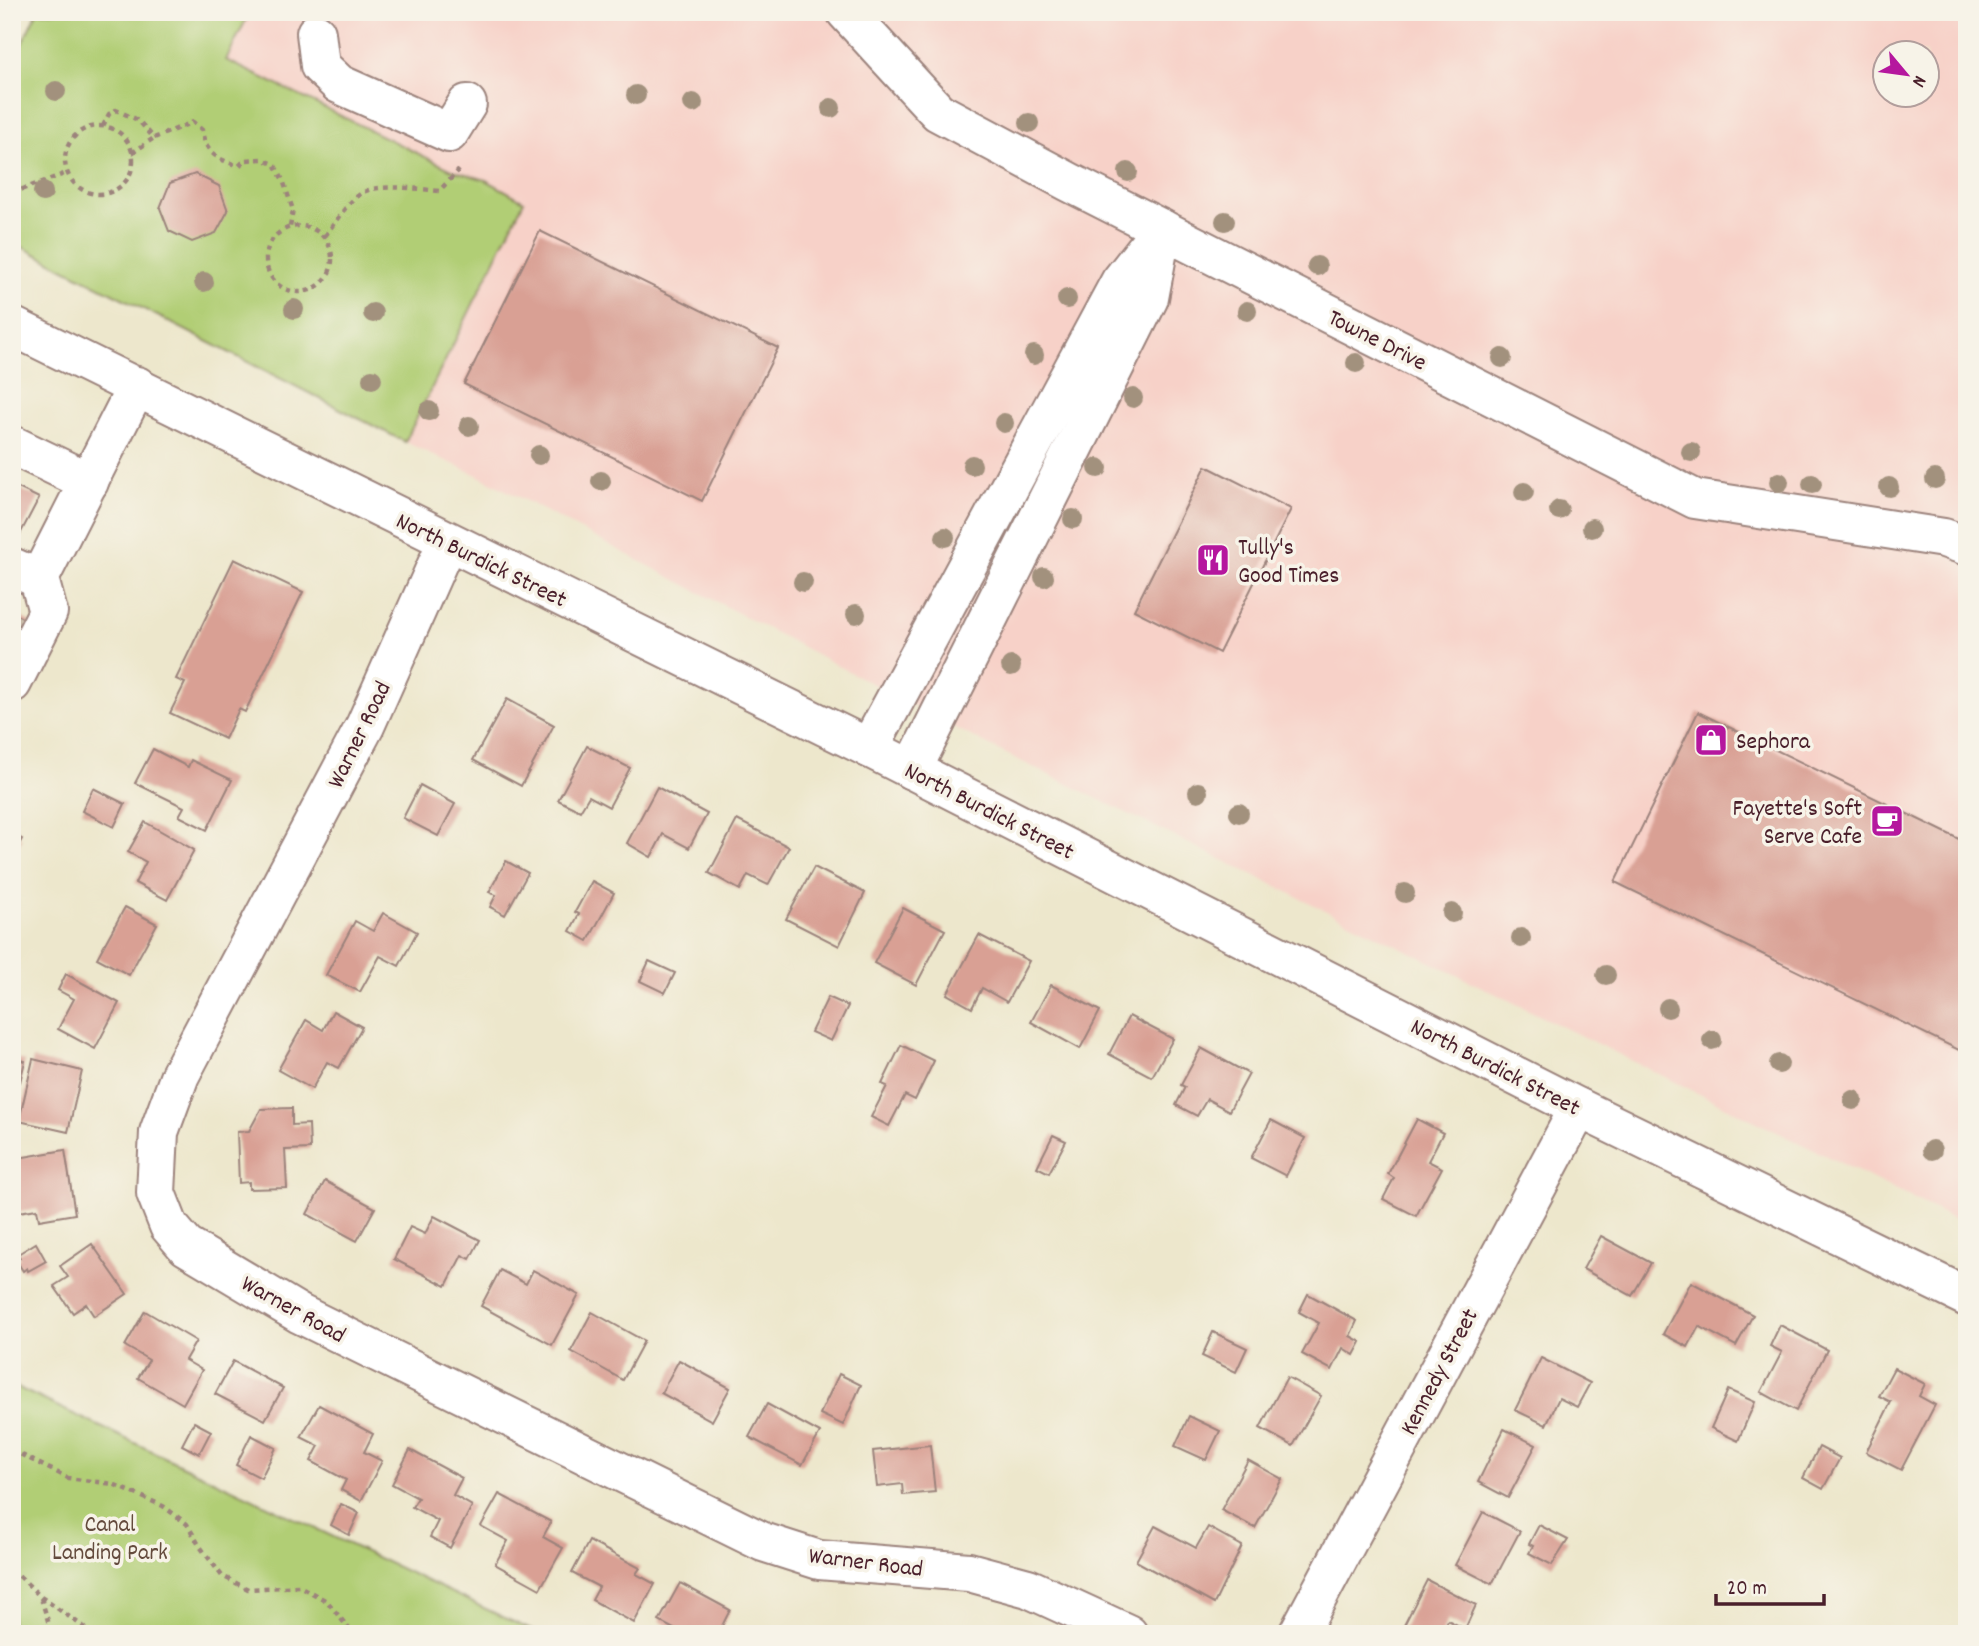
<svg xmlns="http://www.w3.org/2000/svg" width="1979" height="1646" viewBox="0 0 1979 1646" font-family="Dekko,sans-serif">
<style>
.built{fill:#f7d1c8;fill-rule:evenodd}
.green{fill:#b1ce74;stroke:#7e7650;stroke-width:2}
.building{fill:#d9a094}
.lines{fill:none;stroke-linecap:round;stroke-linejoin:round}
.minor-tunnel{stroke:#ccbfac;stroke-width:38;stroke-dasharray:38 19;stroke-linecap:butt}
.minor-casing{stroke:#9c837c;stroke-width:42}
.path{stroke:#9c837c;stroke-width:4.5;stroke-dasharray:5 5;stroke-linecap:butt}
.minor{stroke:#fff;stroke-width:38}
.tree{fill:#a2917d}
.labels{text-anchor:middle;stroke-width:7;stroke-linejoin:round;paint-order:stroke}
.street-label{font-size:24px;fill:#4a1f2b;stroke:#f7f3e8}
.poi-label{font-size:24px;fill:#4a1f2b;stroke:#f7f3e8;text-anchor:start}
.park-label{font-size:24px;fill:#644b3d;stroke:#f7f3e8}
</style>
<rect width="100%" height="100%" fill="#f7f3e8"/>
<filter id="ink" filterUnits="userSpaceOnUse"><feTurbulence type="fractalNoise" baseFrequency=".0143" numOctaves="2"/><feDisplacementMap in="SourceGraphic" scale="14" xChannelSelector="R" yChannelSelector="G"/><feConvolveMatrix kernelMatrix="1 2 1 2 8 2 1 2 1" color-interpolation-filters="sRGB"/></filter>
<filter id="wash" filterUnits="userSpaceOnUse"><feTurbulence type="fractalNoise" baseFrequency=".00686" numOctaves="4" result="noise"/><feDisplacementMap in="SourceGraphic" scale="28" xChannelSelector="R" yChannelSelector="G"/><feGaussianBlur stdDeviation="1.57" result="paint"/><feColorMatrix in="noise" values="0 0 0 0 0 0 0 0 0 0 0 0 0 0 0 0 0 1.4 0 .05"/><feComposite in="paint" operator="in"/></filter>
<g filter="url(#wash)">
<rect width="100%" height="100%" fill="#ede7cc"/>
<path class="built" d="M37,12H1967V1225L986,744L477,475L405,442L12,242V64ZM1884,52H1926V94H1884Z"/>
<g class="green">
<path d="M37,12H231L246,20L226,60L452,170L486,180L524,201L405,442L12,242V64Z"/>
<path d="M12,1385L539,1634H12Z"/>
</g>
<g id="blocks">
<g class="building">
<path d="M195,174L219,186L228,211L216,233L192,242L169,231L160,208L170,183Z"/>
<path d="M540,231L778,348L702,501L464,384Z"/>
<path d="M1206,466L1291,509L1219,653L1134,610Z"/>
<path d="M12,485L39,498L16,542L12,540Z"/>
<path d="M234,559L303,592L245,712L239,709L225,739L170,713L185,683L176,679Z"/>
<path d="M12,613L30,622L12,659Z"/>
<path d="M507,699L554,725L521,786L473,760Z"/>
<path d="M1698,712L1967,843V1054L1615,882Z"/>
<path d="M587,746L630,768L609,807L589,796L580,811L558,800Z"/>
<path d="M153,749L188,767L191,760L232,780L207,830L179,816L184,807L135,783Z"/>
<path d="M420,785L455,804L438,836L403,818Z"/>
<path d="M657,787L707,814L689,848L663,834L651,857L627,843Z"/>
<path d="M93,788L125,804L114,827L82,811Z"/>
<path d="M737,820L789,847L768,885L748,875L740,890L709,873Z"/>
<path d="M145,822L194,850L167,900L135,883L146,862L128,852Z"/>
<path d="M12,833L22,839L12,857Z"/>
<path d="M506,861L528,873L505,915L490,907L496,895L489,892Z"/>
<path d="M814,867L865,893L839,946L786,919Z"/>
<path d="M592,881L614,893L588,941L570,931L579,914L575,912Z"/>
<path d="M125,907L157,924L129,975L97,958Z"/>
<path d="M903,908L945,930L916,985L874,963Z"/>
<path d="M383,913L417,932L399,966L380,956L360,992L326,975L355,921L373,931Z"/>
<path d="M979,935L1029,961L1007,1002L982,988L972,1008L947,994Z"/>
<path d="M649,961L675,973L665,993L640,981Z"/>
<path d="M66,974L119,1003L95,1049L58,1029L74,999L58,990Z"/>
<path d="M1051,985L1100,1011L1080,1049L1031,1022Z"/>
<path d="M828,997L848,1006L831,1041L811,1032Z"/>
<path d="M333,1011L362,1027L339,1068L327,1062L312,1089L278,1070L306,1020L323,1030Z"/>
<path d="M1129,1016L1173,1039L1152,1077L1109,1054Z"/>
<path d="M901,1045L934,1061L915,1100L905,1095L889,1126L871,1117L887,1086L882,1084Z"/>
<path d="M1201,1048L1249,1074L1229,1111L1207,1099L1197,1116L1176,1105L1185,1087L1181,1085Z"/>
<path d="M12,1058L25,1061L20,1082L12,1080Z"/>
<path d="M33,1059L82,1071L68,1132L19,1121Z"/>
<path d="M292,1108V1125L309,1124L310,1149L285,1150L287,1188L249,1189V1182L239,1183L237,1132L249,1131L261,1109Z"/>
<path d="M1417,1119L1443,1133L1428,1161L1442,1168L1416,1216L1383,1199L1394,1178L1388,1174Z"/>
<path d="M1271,1120L1305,1138L1286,1176L1251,1158Z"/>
<path d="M1053,1135L1066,1141L1049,1173L1037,1167Z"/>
<path d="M65,1150L75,1214L39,1220L37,1209L13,1213L12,1159Z"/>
<path d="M325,1181L375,1208L357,1241L307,1214Z"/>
<path d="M434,1216L480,1240L470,1259L462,1255L446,1286L394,1259L410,1227L425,1234Z"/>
<path d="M1601,1236L1651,1263L1632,1296L1583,1269Z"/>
<path d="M36,1243L46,1261L28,1271L27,1268L23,1271L16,1260L20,1258L18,1254Z"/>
<path d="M92,1244L127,1294L94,1316L86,1304L73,1313L54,1286L68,1277L60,1266Z"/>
<path d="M500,1270L526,1284L533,1270L579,1295L552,1345L481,1306Z"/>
<path d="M1691,1282L1753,1315L1736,1346L1699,1326L1688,1347L1663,1334Z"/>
<path d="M1308,1294L1357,1321L1350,1336L1361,1342L1354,1355L1343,1348L1332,1370L1302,1354L1319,1323L1299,1312Z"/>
<path d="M145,1311L196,1341L185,1360L202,1370L183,1404L138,1378L149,1360L125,1346Z"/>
<path d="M592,1312L644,1341L623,1380L571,1351Z"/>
<path d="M1780,1325L1827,1350L1796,1411L1761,1392L1782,1352L1770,1346Z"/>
<path d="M1213,1332L1247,1348L1236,1372L1202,1356Z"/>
<path d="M1541,1358L1590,1383L1577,1407L1559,1398L1546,1425L1515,1410Z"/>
<path d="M679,1360L730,1388L712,1421L661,1393Z"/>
<path d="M233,1361L283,1388L265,1420L215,1394Z"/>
<path d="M1894,1368L1925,1384L1919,1396L1935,1405L1901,1470L1866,1452L1891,1402L1879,1396Z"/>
<path d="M839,1374L861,1385L843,1425L820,1414Z"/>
<path d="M1287,1377L1321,1396L1293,1446L1260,1428Z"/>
<path d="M1728,1390L1755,1402L1738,1441L1711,1428Z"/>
<path d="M767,1404L820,1433L802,1465L749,1437Z"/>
<path d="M319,1405L373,1434L364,1452L382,1461L361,1501L341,1490L346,1480L311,1461L319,1446L301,1437Z"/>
<path d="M1189,1416L1220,1431L1206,1460L1175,1446Z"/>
<path d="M194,1422L211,1431L199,1454L182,1445Z"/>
<path d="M1504,1429L1536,1445L1508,1498L1478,1482Z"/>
<path d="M251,1435L276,1448L261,1478L236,1465Z"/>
<path d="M930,1445L935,1492L903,1495L902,1484L877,1487L873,1451Z"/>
<path d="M1819,1447L1840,1458L1823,1489L1803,1478Z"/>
<path d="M410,1450L462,1478L453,1495L472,1506L450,1548L430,1537L438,1521L412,1507L418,1498L392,1484Z"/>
<path d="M1248,1460L1282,1479L1255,1528L1221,1510Z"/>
<path d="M499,1494L551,1522L543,1537L563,1548L540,1589L495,1564L508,1541L481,1526Z"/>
<path d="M341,1504L359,1513L349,1535L331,1525Z"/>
<path d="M1483,1512L1520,1531L1492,1584L1455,1565Z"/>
<path d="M1539,1525L1568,1540L1552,1565L1529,1553L1533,1546L1529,1544Z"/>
<path d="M1155,1526L1196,1548L1208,1527L1242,1546L1214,1604L1136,1561Z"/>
<path d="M589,1541L640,1568L636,1574L655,1584L634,1623L592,1600L599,1587L572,1573Z"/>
<path d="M1427,1580L1476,1605L1465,1629L1448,1620L1441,1634H1406L1401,1631Z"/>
<path d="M680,1583L730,1610L718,1634H683L659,1621Z"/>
</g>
</g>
</g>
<g filter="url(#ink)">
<use href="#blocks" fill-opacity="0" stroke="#9c837c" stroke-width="2"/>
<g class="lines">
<path class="minor-tunnel" d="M12,628L18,616"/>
<defs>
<g id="minor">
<path d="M846,12L938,112L1069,182L1695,499L1944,538L1967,546"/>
<path d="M316,33L320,66L339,84L449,133L467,104"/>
<path d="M12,326L869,748L1579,1108L1967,1297"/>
<path d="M12,445L89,482"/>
<path d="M447,542L365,726L180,1075L159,1132L156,1193L169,1226L186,1246L300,1314L763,1542L819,1560L969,1572L1028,1588L1128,1634"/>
<path d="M12,567L39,579L137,386"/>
<path d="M12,683L48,612L39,579"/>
<path d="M869,748L1120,282L1159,232"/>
<path d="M912,770L1149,298L1162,229"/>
<path d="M1298,1634L1579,1108"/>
</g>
</defs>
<use href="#minor" class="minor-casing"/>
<g class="path">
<path d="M103,126L109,114L116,110L138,120L154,138L193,122L202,130C205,153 217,159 239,166L245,160L262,159L274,164L283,180L293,210L290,227"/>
<circle cx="99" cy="160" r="34"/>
<path d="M132,153L154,138"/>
<path d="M12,193L67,173"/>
<circle cx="299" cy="259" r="33"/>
<path d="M325,236C335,223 350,197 366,191C383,184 421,189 439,191L459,170"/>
<path d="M12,1450L68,1478L113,1484L163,1506L187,1524L199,1545L222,1576L248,1589L299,1586L327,1601L353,1634"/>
<path d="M12,1569L41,1597L94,1634"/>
<path d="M41,1598L52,1634"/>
</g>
<use href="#minor" class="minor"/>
</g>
<g class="tree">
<circle cx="56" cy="91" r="10"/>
<circle cx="636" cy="95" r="10"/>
<circle cx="693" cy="103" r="10"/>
<circle cx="831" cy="108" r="10"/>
<circle cx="1029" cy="123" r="10"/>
<circle cx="1128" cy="172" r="10"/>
<circle cx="43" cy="192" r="10"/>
<circle cx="1225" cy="221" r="10"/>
<circle cx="1317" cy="266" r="10"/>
<circle cx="204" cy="282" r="10"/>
<circle cx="1067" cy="299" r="10"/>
<circle cx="294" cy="309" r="10"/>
<circle cx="1247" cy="311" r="10"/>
<circle cx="373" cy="313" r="10"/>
<circle cx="1034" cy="355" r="10"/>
<circle cx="1502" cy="358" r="10"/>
<circle cx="1356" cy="363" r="10"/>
<circle cx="372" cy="379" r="10"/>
<circle cx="1133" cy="398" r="10"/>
<circle cx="429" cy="411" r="10"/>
<circle cx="1004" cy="423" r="10"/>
<circle cx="469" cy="426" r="10"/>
<circle cx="1691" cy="452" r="10"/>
<circle cx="539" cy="455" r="10"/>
<circle cx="972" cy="465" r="10"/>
<circle cx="1098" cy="468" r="10"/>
<circle cx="1935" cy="479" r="10"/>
<circle cx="601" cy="481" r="10"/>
<circle cx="1779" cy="482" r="10"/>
<circle cx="1812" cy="484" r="10"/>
<circle cx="1889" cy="487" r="10"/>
<circle cx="1524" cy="492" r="10"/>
<circle cx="1559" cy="510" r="10"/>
<circle cx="1073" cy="519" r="10"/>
<circle cx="1592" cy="528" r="10"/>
<circle cx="945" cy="537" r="10"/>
<circle cx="1044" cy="577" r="10"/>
<circle cx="803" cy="582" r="10"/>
<circle cx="856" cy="614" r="10"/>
<circle cx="1011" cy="666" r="10"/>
<circle cx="1198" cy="792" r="10"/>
<circle cx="1239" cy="813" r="10"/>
<circle cx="1405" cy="893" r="10"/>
<circle cx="1452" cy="913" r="10"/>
<circle cx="1521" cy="938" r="10"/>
<circle cx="1606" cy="975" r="10"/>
<circle cx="1668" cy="1008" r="10"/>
<circle cx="1712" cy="1040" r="10"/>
<circle cx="1779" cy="1064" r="10"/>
<circle cx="1853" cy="1100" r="10"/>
<circle cx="1932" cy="1150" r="10"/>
</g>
</g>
<defs>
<symbol id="restaurant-square" viewBox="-11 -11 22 22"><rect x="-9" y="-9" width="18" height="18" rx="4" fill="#b5179e" stroke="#f7f3e8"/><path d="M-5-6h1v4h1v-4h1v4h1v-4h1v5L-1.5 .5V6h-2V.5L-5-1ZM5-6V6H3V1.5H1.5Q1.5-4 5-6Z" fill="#fff"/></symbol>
<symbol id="shop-square" viewBox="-11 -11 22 22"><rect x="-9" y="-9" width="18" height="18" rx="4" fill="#b5179e" stroke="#f7f3e8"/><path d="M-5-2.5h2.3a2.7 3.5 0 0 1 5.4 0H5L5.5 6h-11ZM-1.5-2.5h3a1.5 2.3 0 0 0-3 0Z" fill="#fff"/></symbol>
<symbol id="cafe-square" viewBox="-11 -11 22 22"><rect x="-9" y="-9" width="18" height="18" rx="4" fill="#b5179e" stroke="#f7f3e8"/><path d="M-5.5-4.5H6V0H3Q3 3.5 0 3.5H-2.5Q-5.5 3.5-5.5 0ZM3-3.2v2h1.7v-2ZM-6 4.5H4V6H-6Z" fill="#fff"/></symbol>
</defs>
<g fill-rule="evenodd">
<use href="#restaurant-square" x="1194" y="541" width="38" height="38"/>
<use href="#shop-square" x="1692" y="721" width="38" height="38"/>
<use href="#cafe-square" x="1868" y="802" width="38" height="38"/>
</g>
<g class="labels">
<g class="street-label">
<text transform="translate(1378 339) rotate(27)" y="8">Towne Drive</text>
<text transform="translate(482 559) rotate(26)" y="8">North Burdick Street</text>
<text transform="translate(358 734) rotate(-64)" y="8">Warner Road</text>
<text transform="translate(990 810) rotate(27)" y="8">North Burdick Street</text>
<text transform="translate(1496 1066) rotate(27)" y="8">North Burdick Street</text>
<text transform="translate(294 1308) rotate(29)" y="8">Warner Road</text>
<text transform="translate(1438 1371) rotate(-62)" y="8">Kennedy Street</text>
<text transform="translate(866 1561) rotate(7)" y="8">Warner Road</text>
</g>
<g class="poi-label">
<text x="1238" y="554">Tully's<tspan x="1238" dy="28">Good Times</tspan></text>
<text x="1736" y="748">Sephora</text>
<text x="1862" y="815" text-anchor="end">Fayette's Soft<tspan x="1862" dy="28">Serve Cafe</tspan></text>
</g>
<g class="park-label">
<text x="110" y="1531">Canal<tspan x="110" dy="28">Landing Park</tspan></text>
</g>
</g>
<rect width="1979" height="1646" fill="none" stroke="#f7f3e8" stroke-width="42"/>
<g transform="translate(1906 74) rotate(119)"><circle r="33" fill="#f7f3e8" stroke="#b29e9c" stroke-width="2"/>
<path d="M0-5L12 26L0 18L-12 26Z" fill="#b5179e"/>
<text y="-10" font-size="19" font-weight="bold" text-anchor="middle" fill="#4a1f2b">N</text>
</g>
<path d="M1716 1594v10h108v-10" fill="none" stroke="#4a1f2b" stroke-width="3.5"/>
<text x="1727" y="1594" font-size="21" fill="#4a1f2b" stroke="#f7f3e8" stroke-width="5" paint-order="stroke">20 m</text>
</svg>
